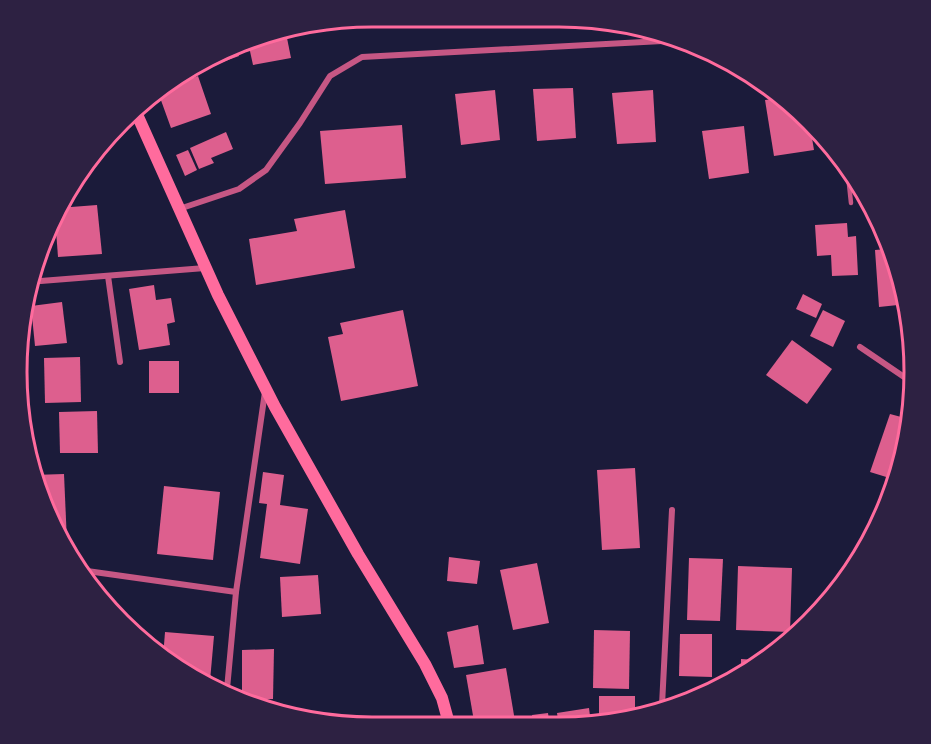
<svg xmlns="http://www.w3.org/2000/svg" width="931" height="744" viewBox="0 0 931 744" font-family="'Space Grotesk',sans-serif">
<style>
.building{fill:#dd5f8e}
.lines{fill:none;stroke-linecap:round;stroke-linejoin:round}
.service{stroke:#c65784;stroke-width:4.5}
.minor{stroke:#c65784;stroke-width:6}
.secondary{stroke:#ff6b9d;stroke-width:12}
.rim{fill:none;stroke:#ff6b9d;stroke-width:3}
</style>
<rect width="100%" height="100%" fill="#1b1b3a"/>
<g class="building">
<path d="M285,28L291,58L253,65L248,42L280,29Z"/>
<path d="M236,47L239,56L196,72L193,65L195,64Z"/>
<path d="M189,69L193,78L198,76L211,114L171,128L158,92L173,87L171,82Z"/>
<path d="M573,88L576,138L537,141L533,89Z"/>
<path d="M495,90L500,140L461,145L455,94Z"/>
<path d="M653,90L656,142L617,144L612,93Z"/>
<path d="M782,98L794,105L810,126L814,150L774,156L765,100Z"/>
<path d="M402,125L406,178L325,184L320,131Z"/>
<path d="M744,126L749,173L709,179L702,131Z"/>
<path d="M226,132L233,149L211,158L214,163L199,169L190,148Z"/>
<path d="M188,150L197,170L185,176L176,155Z"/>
<path d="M75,180L76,197L63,198L64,194Z"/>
<path d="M97,205L102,254L58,257L55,217L58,208Z"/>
<path d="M345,210L355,268L256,285L249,239L297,231L294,219Z"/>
<path d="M847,223L848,237L856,236L858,275L832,276L831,255L817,256L815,225Z"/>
<path d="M887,249L899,295L898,296V305L879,307L875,250Z"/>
<path d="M154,285L156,300L171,298L175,322L167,324L170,345L139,350L129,289Z"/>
<path d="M803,294L822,304L816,318L796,309Z"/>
<path d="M62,302L67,343L35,346L31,306Z"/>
<path d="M403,310L418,386L341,401L328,337L343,334L340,323Z"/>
<path d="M823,310L845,321L833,347L810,336Z"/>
<path d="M792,340L832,369L807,404L766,375Z"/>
<path d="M20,349L24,378L17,379V372Z"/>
<path d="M80,357L81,402L45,403L44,358Z"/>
<rect x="149" y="361" width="30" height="32"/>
<path d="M97,411L98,453H60L59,412Z"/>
<path d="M890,414L905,418L896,480L870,472Z"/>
<path d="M635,468L640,548L602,550L597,470Z"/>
<path d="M263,472L284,475L280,505L308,509L300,564L260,558L267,504L259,503Z"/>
<path d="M64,474L67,542H62L53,530L33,475Z"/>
<path d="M164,486L220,492L213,560L157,554Z"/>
<path d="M449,557L480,561L477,584L447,581Z"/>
<path d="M689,558L723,559L720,621L687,620Z"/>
<path d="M537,563L549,623L513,630L500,570Z"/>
<path d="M738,566L792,568L790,632L736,630Z"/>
<path d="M318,575L321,614L282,617L280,577Z"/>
<path d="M478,625L484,664L454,668L447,632Z"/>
<path d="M594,630L630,631L629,689L593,688Z"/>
<path d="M165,632L214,636L210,681L163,658Z"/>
<path d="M680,634H712V677L679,676Z"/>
<path d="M274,649L273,699L248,700L242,696V650Z"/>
<path d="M741,659L757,660L741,672Z"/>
<path d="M506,668L516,727H475L466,675Z"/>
<path d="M599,696H635V712L607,720H599Z"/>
<path d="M589,708L591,724L582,727H559L557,713Z"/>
<path d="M548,713L550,727H534L532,715Z"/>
</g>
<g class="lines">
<path class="service" d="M848,175L851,203"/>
<g class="minor">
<path d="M179,209L239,189L266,170L300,123L330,76L362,57L681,40"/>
<path d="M108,276L120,362"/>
<path d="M28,282L205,268"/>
<path d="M860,347L910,381"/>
<path d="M80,570L236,592"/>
<path d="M227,689L236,592L265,392"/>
<path d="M662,705L672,510"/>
</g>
<path class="secondary" d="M135,110L218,295L275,407L358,554L425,664L442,698L450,727"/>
</g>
<path d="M0 0H931V744H0ZM372 27H559A345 345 0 0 1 904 372V372A345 345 0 0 1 559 717H372A345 345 0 0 1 27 372V372A345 345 0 0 1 372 27Z" fill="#2d2142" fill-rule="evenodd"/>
<path class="rim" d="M372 27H559A345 345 0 0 1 904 372V372A345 345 0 0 1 559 717H372A345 345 0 0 1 27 372V372A345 345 0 0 1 372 27Z"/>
</svg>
